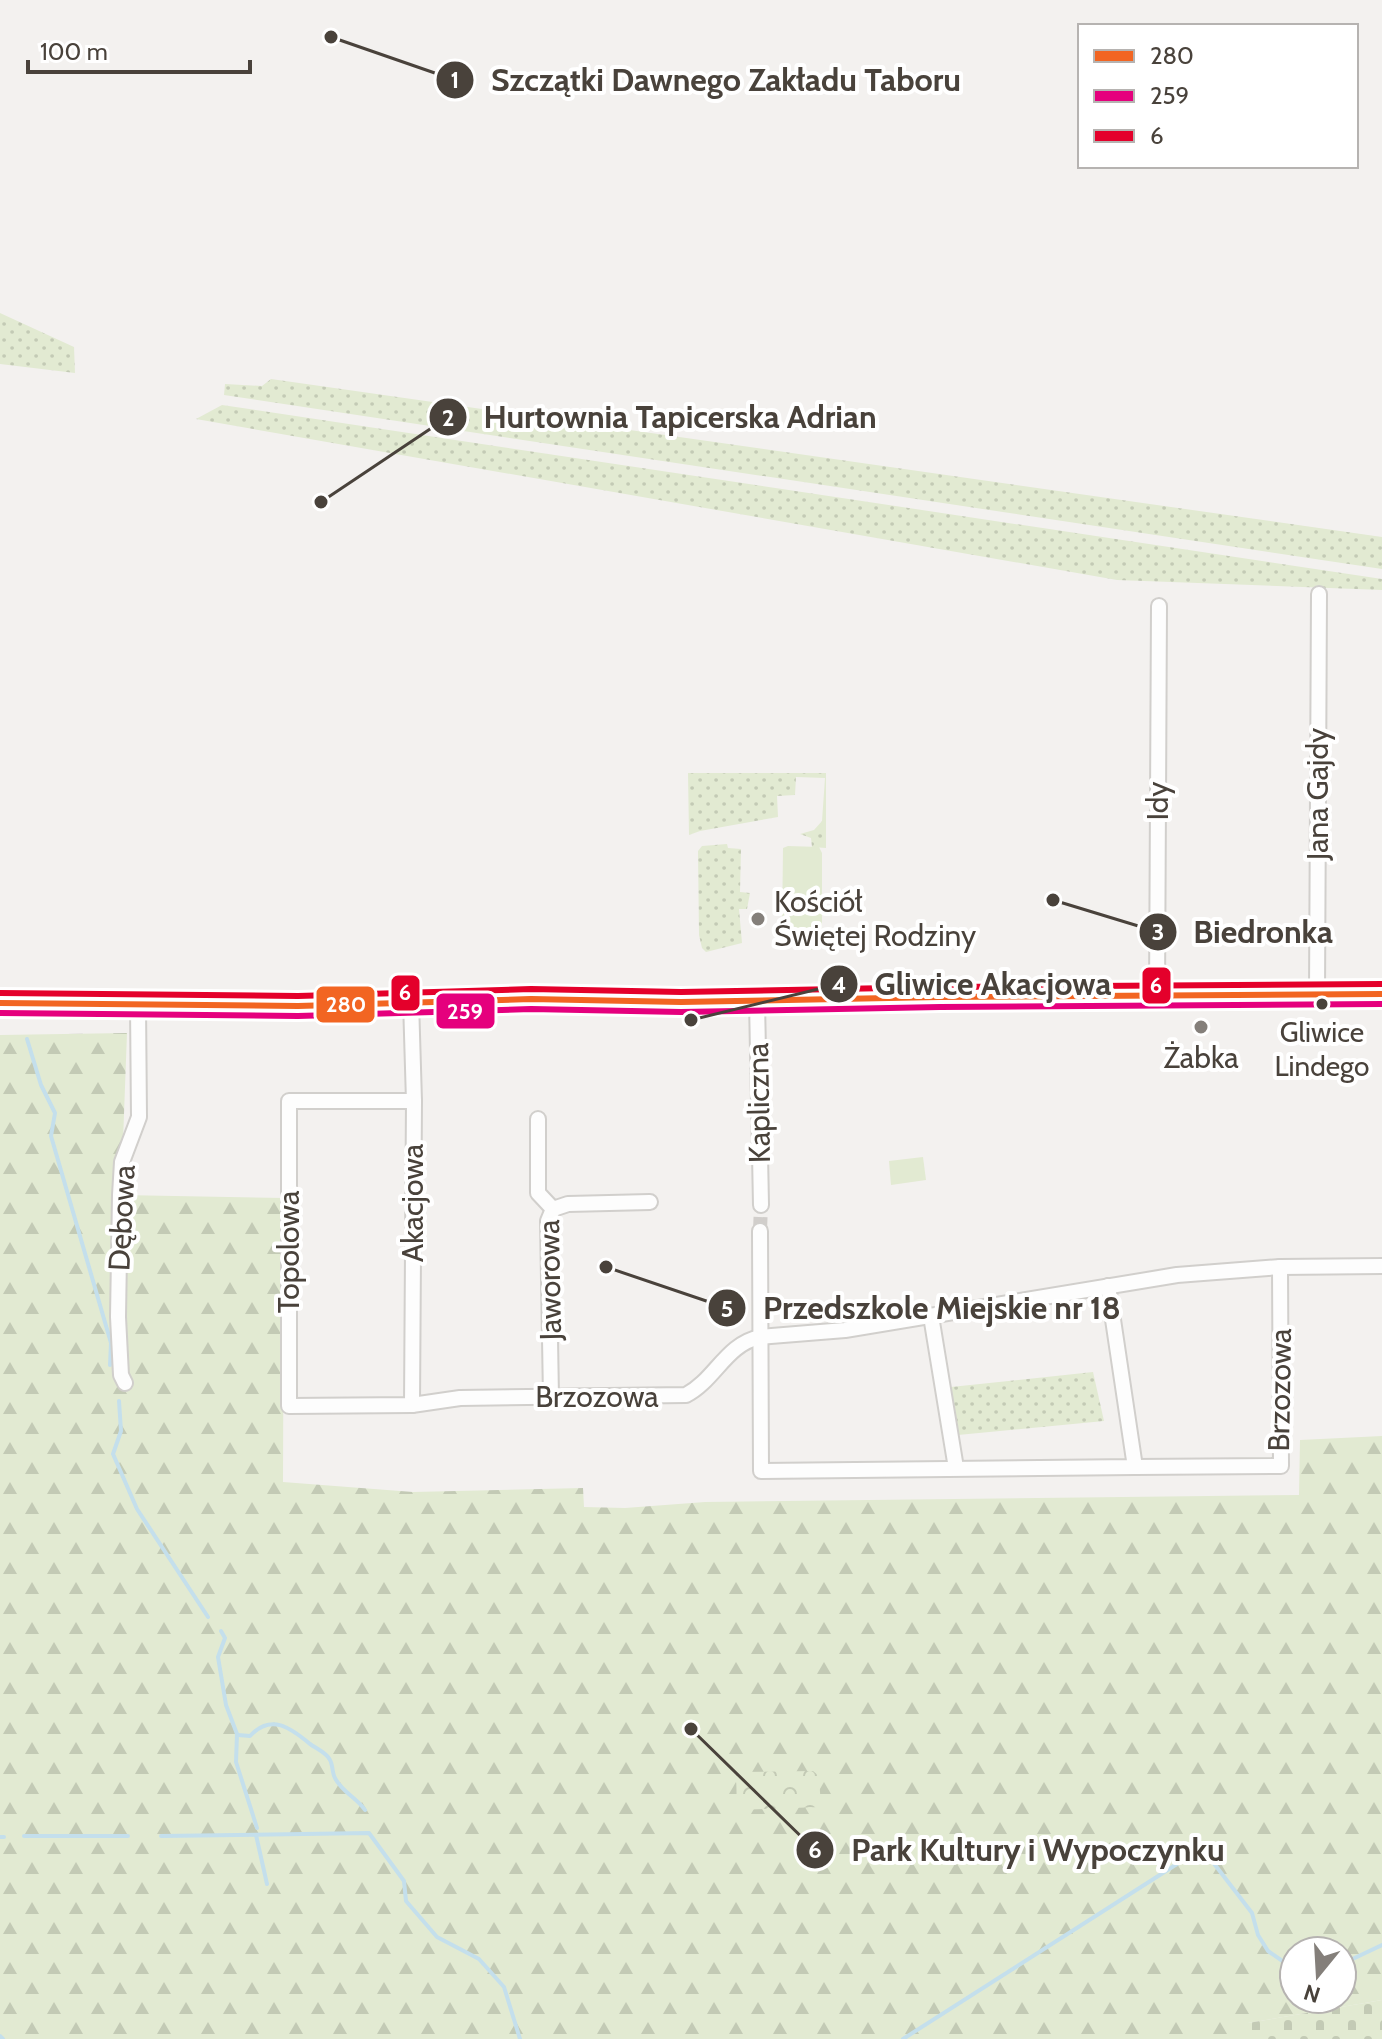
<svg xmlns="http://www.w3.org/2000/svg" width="1382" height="2039" viewBox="0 0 1382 2039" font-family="Cabin,sans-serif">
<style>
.grass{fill:url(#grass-dots)}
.forest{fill:url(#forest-firs);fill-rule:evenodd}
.cemetery{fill:url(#cemetery-stones)}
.park{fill:url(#park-crowns)}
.garden{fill:#e2ead2}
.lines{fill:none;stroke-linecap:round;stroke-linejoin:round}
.stream{stroke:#c4dfec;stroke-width:4}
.street-tunnel{stroke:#d1cecb;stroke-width:14;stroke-dasharray:14 7;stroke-linecap:butt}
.street-casing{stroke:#d1cfcc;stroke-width:18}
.secondary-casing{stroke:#d1cdc6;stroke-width:24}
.street{stroke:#fdfdfd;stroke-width:14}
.secondary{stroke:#f7f5f2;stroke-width:20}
.bus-1-casing{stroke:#fff;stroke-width:12}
.bus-2-casing{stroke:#fff;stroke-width:12}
.bus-3-casing{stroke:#fff;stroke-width:12}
.bus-1{stroke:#f26522;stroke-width:6}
.bus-2{stroke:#e5007d;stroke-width:6}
.bus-3{stroke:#e4002b;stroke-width:6}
.poi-dot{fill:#847f7a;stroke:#fff;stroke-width:3}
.bus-dot{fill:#49423b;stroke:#fff;stroke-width:3}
.labels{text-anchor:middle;stroke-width:8;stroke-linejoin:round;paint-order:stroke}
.bus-label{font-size:28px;fill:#49423b;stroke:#fff}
.street-label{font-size:30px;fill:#49423b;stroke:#fff}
.poi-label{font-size:30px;fill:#49423b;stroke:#fff;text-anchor:start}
.leader{fill:none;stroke:#49423b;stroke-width:3}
.callout-dot{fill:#49423b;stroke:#fff;stroke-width:3}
.mark-label{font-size:24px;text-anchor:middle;font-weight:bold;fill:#fff}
.callout-label{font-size:32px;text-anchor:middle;font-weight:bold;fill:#49423b;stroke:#fff;stroke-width:8;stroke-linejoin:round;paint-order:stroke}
.line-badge{stroke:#fff;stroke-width:3}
.badge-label{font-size:22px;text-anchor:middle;font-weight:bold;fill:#fff}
</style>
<defs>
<pattern id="grass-dots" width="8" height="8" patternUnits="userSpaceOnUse" patternTransform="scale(2)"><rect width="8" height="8" fill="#e2ead2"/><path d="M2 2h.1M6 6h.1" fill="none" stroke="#c3cab5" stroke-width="1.8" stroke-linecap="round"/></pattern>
<pattern id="forest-firs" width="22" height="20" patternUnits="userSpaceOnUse" patternTransform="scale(2)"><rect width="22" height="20" fill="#e2ead2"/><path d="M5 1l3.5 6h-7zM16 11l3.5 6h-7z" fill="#c3cab5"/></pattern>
<pattern id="cemetery-stones" width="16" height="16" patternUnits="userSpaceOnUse" patternTransform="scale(2)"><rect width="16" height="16" fill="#e2ead2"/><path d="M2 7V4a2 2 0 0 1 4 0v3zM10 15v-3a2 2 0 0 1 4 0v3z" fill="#c3cab5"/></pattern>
<pattern id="park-crowns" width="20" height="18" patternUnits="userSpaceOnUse" patternTransform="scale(2)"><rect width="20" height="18" fill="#e2ead2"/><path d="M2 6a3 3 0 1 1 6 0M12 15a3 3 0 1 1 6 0" fill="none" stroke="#c3cab5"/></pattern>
</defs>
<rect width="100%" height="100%" fill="#f3f1ef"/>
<g class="grass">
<path d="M0,313L74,347L75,373L0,364Z"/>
<path d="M271,379L1382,537V569L224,395L225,384L262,386Z"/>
<path d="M222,405L1382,579V590L1117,580L196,419Z"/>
<path d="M688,773H826V848L812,847L811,838L800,834L814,830L822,821L825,778L796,777L795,795L777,796L778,817L700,831L689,835Z"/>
<path d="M727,844L728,848L741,849L740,892L750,893L747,909H739L742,943L706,952L702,948L699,935L698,851L702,846Z"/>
<path d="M1093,1372L1104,1421L958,1435L951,1387Z"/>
</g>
<path class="forest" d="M127,1033L121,1195L284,1198L283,1482L413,1492L583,1488L584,1507L625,1508L705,1502L1299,1495L1300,1440L1382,1436V2000L1248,2023V2039H0V1035ZM1294,1951H1342V1999H1294Z"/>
<path class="cemetery" d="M1382,2000V2039H1248V2023Z"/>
<path class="park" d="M813,1771L819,1776L821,1807L737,1810L736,1772Z"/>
<g class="garden">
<path d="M788,846L819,847L822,853V935L812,950L796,944L782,930L783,848Z"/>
<path d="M923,1157L926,1180L891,1185L889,1161Z"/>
</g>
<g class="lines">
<g class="stream">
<path d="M27,1039L41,1085L55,1113L51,1136L111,1343L110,1365"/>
<path d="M119,1401L121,1431L113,1454L137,1509L208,1617"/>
<path d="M221,1631L225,1638L218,1657L226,1705L237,1734L236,1762L257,1828"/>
<path d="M238,1735L250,1736C271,1713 291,1728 310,1744C317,1749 327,1753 330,1760C333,1765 332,1773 335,1778C342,1792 357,1798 365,1810"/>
<path d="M256,1835L267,1884"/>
<path d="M24,1836H128"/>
<path d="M161,1836L369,1833L404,1881L406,1901L437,1937L479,1959L504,1987L520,2039"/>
<path d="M0,1837H4"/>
<path d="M1342,1964L1382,1945"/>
<path d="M0,2036L3,2039"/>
<path d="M903,2039L1202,1848L1252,1913L1258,1935L1268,1951L1294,1969"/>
</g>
<path class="street-tunnel" d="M760,1231L761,1205"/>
<defs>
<g id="street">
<path d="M1157,995L1159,606"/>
<path d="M1317,995L1319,594"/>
<path d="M411,1001L414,1101L412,1405"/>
<path d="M757,1001L761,1205"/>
<path d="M414,1101H289V1406L412,1405L460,1398L686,1395C715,1380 726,1344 760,1337L845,1330L1177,1275L1280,1267L1382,1266"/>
<path d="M538,1119V1193L553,1209L548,1221L551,1397"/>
<path d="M553,1209L568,1204L650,1202"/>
<path d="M760,1231L761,1471L1135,1467L1108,1286"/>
<path d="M931,1316L956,1468"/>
<path d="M125,1383L121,1375L118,1317L120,1195L122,1162L139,1117L138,1006"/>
<path d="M1135,1467L1281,1466L1280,1267"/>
</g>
<path id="secondary" d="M0,1003L109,1006H298L531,999L681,1002L940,997L1382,994"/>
</defs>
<use href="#street" class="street-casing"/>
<use href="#secondary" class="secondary-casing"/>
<use href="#street" class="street"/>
<use href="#secondary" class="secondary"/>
<defs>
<path id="bus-1" d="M0,1003L298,1006L531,999L681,1002L940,997L1382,994"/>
<path id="bus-2" d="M0,1013L298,1016L531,1009L681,1012L940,1007L1382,1004"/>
<path id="bus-3" d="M0,993L298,996L531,989L681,992L940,987L1382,984"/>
</defs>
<use href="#bus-1" class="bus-1-casing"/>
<use href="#bus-2" class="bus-2-casing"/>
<use href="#bus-3" class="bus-3-casing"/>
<use href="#bus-1" class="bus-1"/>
<use href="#bus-2" class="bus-2"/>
<use href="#bus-3" class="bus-3"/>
</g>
<g class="poi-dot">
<circle cx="758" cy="919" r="8"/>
<circle cx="1201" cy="1027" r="8"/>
</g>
<circle class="bus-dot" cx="1322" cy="1004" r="7"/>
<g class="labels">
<g class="bus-label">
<text x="1322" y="1042">Gliwice<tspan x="1322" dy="34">Lindego</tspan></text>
</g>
<g class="street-label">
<text transform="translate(1318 794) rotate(-90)" y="10">Jana Gajdy</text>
<text transform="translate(1158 801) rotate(-90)" y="10">Idy</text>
<text transform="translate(759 1103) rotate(-91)" y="10">Kapliczna</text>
<text transform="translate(413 1203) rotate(-90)" y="10">Akacjowa</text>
<text transform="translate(122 1218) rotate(-87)" y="10">Dębowa</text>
<text transform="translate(289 1252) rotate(-90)" y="10">Topolowa</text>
<text transform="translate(550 1280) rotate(-91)" y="10">Jaworowa</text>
<text transform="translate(1280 1390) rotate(-89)" y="10">Brzozowa</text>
<text x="597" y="1407">Brzozowa</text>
</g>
<g class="poi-label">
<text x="774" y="912">Kościół<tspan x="774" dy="34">Świętej Rodziny</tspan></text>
<text x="1201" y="1068" text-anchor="middle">Żabka</text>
</g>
</g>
<path class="leader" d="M331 37L455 80M321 502L448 417M1053 900L1158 932M691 1020L839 984M606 1267L727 1308M691 1729L815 1850"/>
<g class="callout-dot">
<circle cx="331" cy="37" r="8"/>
<circle cx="321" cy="502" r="8"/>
<circle cx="1053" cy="900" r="8"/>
<circle cx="691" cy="1020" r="8"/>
<circle cx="606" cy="1267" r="8"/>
<circle cx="691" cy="1729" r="8"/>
<circle cx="455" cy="80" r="20"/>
<circle cx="448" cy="417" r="20"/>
<circle cx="1158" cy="932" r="20"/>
<circle cx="839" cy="984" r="20"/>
<circle cx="727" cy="1308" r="20"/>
<circle cx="815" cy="1850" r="20"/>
</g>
<g class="mark-label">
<text x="455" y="88">1</text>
<text x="448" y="426">2</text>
<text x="1158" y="940">3</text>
<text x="839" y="993">4</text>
<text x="727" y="1317">5</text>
<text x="815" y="1858">6</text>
</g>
<g class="callout-label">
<text x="726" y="91">Szczątki Dawnego Zakładu Taboru</text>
<text x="680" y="428">Hurtownia Tapicerska Adrian</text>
<text x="1263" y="943">Biedronka</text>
<text x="993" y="995">Gliwice Akacjowa</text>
<text x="942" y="1319">Przedszkole Miejskie nr 18</text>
<text x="1038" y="1861">Park Kultury i Wypoczynku</text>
</g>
<g class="line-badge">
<rect x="1141" y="966" width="31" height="39" rx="8" fill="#e4002b"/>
<rect x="390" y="974" width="31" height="38" rx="8" fill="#e4002b"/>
<rect x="315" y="985" width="61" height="39" rx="8" fill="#f26522"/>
<rect x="435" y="992" width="61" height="38" rx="8" fill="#e5007d"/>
</g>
<g class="badge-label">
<text x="1156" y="993">6</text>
<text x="405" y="1000">6</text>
<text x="346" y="1012">280</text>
<text x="465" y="1019">259</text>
</g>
<rect x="1078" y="24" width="280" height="144" fill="#ffffff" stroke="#b6b3b1" stroke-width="2"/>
<rect x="1094" y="50" width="40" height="12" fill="#f26522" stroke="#b6b3b1" stroke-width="2"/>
<text x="1150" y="64" font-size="24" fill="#49423b">280</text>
<rect x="1094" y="90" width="40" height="12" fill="#e5007d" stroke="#b6b3b1" stroke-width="2"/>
<text x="1150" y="104" font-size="24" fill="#49423b">259</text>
<rect x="1094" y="130" width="40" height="12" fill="#e4002b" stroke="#b6b3b1" stroke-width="2"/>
<text x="1150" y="144" font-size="24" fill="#49423b">6</text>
<g transform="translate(1318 1975) rotate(198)"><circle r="38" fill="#ffffff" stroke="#b6b3b1" stroke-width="2"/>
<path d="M0-6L14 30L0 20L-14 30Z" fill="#847f7a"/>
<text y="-12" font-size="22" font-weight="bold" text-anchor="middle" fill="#49423b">N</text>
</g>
<path d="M28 60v12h222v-12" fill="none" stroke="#49423b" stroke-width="4"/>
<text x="40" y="60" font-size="24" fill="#49423b" stroke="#ffffff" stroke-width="6" paint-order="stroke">100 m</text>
</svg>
